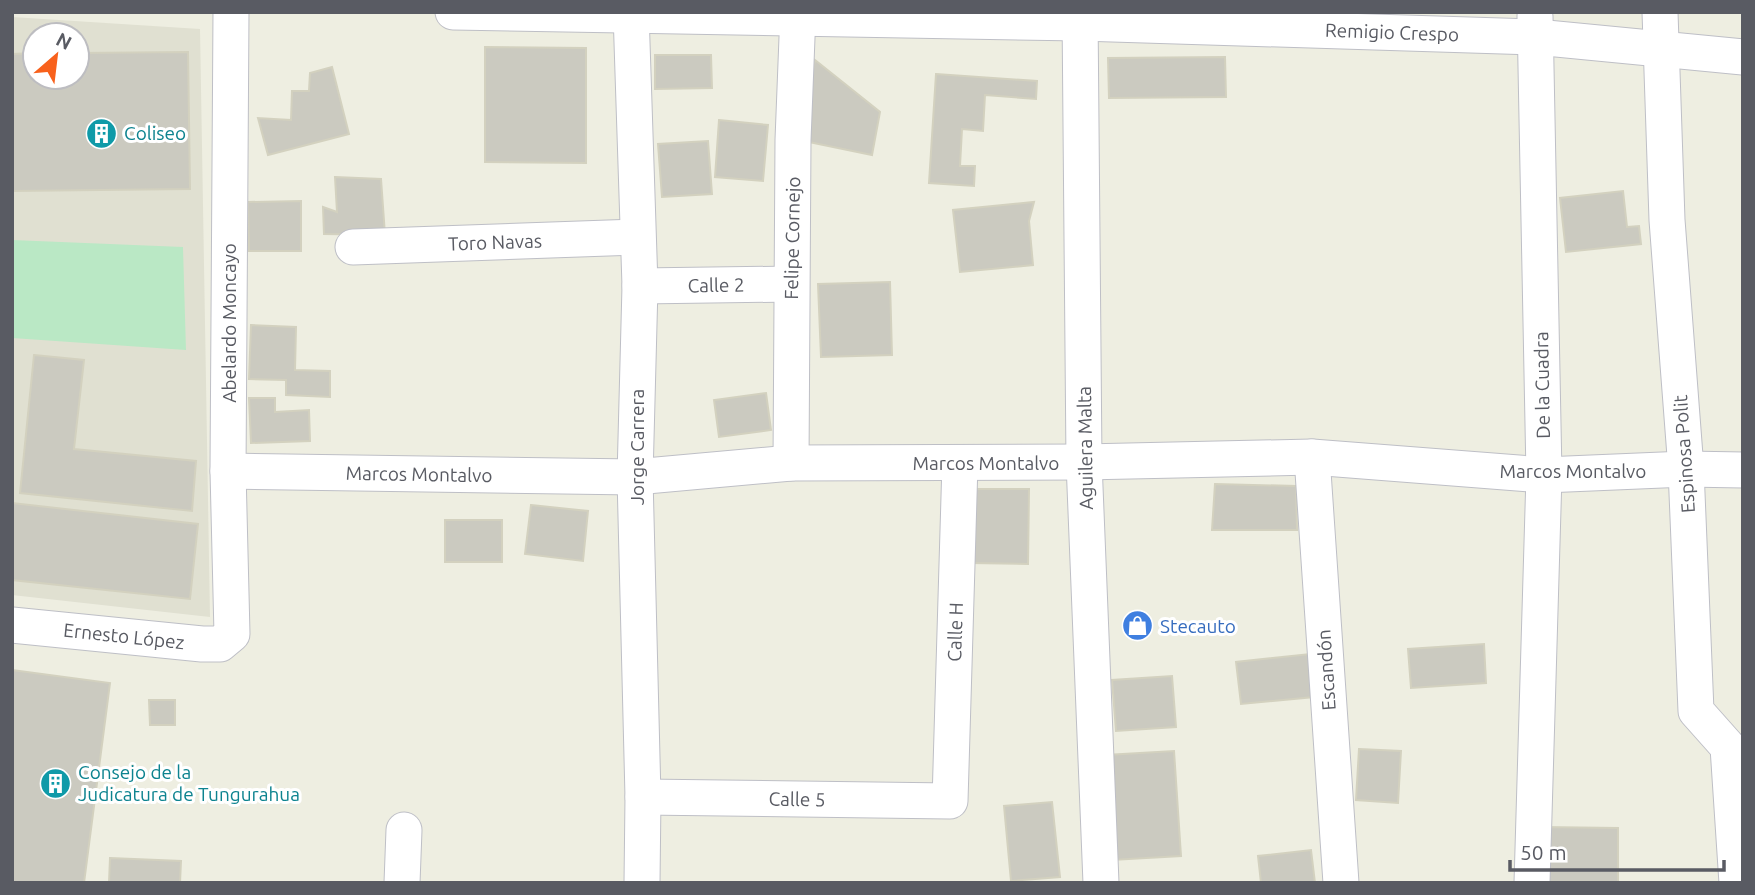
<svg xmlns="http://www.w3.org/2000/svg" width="1755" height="895" viewBox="0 0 1755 895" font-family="Ubuntu,sans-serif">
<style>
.education{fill:#e0e0d1;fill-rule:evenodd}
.green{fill:#bae8c5}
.building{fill:#cbcac0;stroke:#d3d1bf;stroke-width:2}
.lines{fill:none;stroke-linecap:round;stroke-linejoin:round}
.street-casing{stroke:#bebfc6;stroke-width:37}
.street{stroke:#fff;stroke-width:35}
.labels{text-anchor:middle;stroke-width:6;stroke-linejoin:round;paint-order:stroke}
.street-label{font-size:19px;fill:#595b63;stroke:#fff}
.culture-label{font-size:19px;fill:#0d838f;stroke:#fff;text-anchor:start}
.shop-label{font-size:19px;fill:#366cbe;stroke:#fff;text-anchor:start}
</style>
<rect width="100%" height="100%" fill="#eeeee1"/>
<path class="education" d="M12,17L200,29L210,617L12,595ZM35,35H77V77H35Z"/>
<path class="green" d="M12,240L183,247L186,350L12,338Z"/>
<g class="building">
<path d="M485,47L586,48V163L485,162Z"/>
<path d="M188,52L190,189L12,191V54L35,53V77H77V53Z"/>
<path d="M655,55H711L712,88L655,89Z"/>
<path d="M1225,57L1226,97L1109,98L1108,58Z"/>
<path d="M815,60L880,112L872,155L799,140Z"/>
<path d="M332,67L349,134L268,155L258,118L291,120L292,91H309L310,73Z"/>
<path d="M936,74L1037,81L1036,99L985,95L983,131L962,129L960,166H975L974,186L929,183Z"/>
<path d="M719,120L768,125L763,181L715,177Z"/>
<path d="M708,141L712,194L662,197L658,144Z"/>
<path d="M335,177L381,179L385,235L324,234L323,207L337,212Z"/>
<path d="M1623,191L1627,227L1639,226L1641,244L1566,252L1560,198Z"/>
<path d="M301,201V251H249L248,202Z"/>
<path d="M1034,202L1029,221L1033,265L960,272L953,210Z"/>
<path d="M890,282L892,355L821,357L818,284Z"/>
<path d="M251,325L296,327L295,370L330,371V397L286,395V380L249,379Z"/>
<path d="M34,355L84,360L74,449L196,461L192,511L20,493Z"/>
<path d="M766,393L771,430L719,437L714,400Z"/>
<path d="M249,398H275V412L309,410L310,441L251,443Z"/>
<path d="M1215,484L1296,486L1297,530H1212Z"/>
<path d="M971,489H1029L1028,564L970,563Z"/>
<path d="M12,503L198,524L190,599L12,580Z"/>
<path d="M531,505L588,511L583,561L525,554Z"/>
<rect x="445" y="520" width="57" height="42"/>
<path d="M1484,644L1486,683L1411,688L1408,649Z"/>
<path d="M1310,654L1314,697L1241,704L1236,662Z"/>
<path d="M12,670L110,683L84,883H12Z"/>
<path d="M1172,676L1176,727L1116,731L1112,680Z"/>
<path d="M149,700H175V725H150Z"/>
<path d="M1359,749L1401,751L1398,803L1356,800Z"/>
<path d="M1174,751L1181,856L1112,860L1106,755Z"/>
<path d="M1052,802L1060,877L1011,881L1004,806Z"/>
<path d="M1542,827L1618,828V883H1541Z"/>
<path d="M1311,850L1315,883H1261L1258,856Z"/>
<path d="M110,858L181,861L180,883H109Z"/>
</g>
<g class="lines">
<defs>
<g id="street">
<path d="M453,12L1080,23L1536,37L1743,57"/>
<path d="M631,12L640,286L635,477L643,797L642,883"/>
<path d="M1080,12L1084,462L1101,883"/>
<path d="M1660,12L1667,220L1686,469L1696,711L1728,747L1737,883"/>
<path d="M353,247L637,237"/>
<path d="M640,286L791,284"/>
<path d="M1312,457L1341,883"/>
<path d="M791,463L793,140L798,12"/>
<path d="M228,471L635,477L791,463L1084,462L1312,457L1544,475L1686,469L1743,470"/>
<path d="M12,625L202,644H220L232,634L228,471L231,12"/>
<path d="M643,797L950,801L960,463"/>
<path d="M402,883L404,830"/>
<path d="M1532,883L1544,475L1535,16"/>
</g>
</defs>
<use href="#street" class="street-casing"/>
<use href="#street" class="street"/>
</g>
<defs>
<symbol id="building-disc" viewBox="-11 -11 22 22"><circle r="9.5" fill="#0f9aa8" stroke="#fff"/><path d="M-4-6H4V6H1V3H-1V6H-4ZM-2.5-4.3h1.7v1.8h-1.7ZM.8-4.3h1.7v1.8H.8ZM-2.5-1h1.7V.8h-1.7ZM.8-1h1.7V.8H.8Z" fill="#fff"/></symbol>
<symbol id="shop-disc" viewBox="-11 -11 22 22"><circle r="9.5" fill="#3f7fe0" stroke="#fff"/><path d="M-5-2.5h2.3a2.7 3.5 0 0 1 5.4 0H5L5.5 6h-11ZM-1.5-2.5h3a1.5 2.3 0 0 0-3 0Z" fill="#fff"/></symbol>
</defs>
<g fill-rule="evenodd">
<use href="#building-disc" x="84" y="116" width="35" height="35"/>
<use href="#shop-disc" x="1120" y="608" width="35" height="35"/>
<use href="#building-disc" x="38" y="766" width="35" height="35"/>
</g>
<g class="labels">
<g class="street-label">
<text transform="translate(1392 32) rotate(2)" y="7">Remigio Crespo</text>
<text transform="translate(792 238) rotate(-89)" y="7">Felipe Cornejo</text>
<text transform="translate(495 242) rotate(-2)" y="7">Toro Navas</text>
<text transform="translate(716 285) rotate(-1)" y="7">Calle 2</text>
<text transform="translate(229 323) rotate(-90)" y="7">Abelardo Moncayo</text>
<text transform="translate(1542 385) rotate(-91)" y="7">De la Cuadra</text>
<text transform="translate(637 447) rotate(-90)" y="7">Jorge Carrera</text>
<text transform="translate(1085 448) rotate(-91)" y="7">Aguilera Malta</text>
<text transform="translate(1684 454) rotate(-94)" y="7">Espinosa Polit</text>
<text x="986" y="470">Marcos Montalvo</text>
<text x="1573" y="478">Marcos Montalvo</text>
<text transform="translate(419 474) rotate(1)" y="7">Marcos Montalvo</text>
<text transform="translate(955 632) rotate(-88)" y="7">Calle H</text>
<text transform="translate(124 636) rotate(6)" y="7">Ernesto López</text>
<text transform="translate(1326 670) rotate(-94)" y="7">Escandón</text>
<text transform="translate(797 799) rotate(1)" y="7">Calle 5</text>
</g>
<g class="culture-label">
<text x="124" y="140">Coliseo</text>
<text x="78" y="779">Consejo de la<tspan x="78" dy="22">Judicatura de Tungurahua</tspan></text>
</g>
<g class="shop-label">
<text x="1160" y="633">Stecauto</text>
</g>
</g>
<rect width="1755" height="895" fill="none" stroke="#595b63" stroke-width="28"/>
<g transform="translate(56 56) rotate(28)"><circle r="33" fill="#ffffff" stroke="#bdbdc1" stroke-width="2"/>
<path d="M0-5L12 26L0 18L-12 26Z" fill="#f8611c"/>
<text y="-10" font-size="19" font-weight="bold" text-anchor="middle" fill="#595b63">N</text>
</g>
<path d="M1510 860v10h214v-10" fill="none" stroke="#595b63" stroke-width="3.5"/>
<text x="1520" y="860" font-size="21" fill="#595b63" stroke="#ffffff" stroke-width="5" paint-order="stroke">50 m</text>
</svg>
